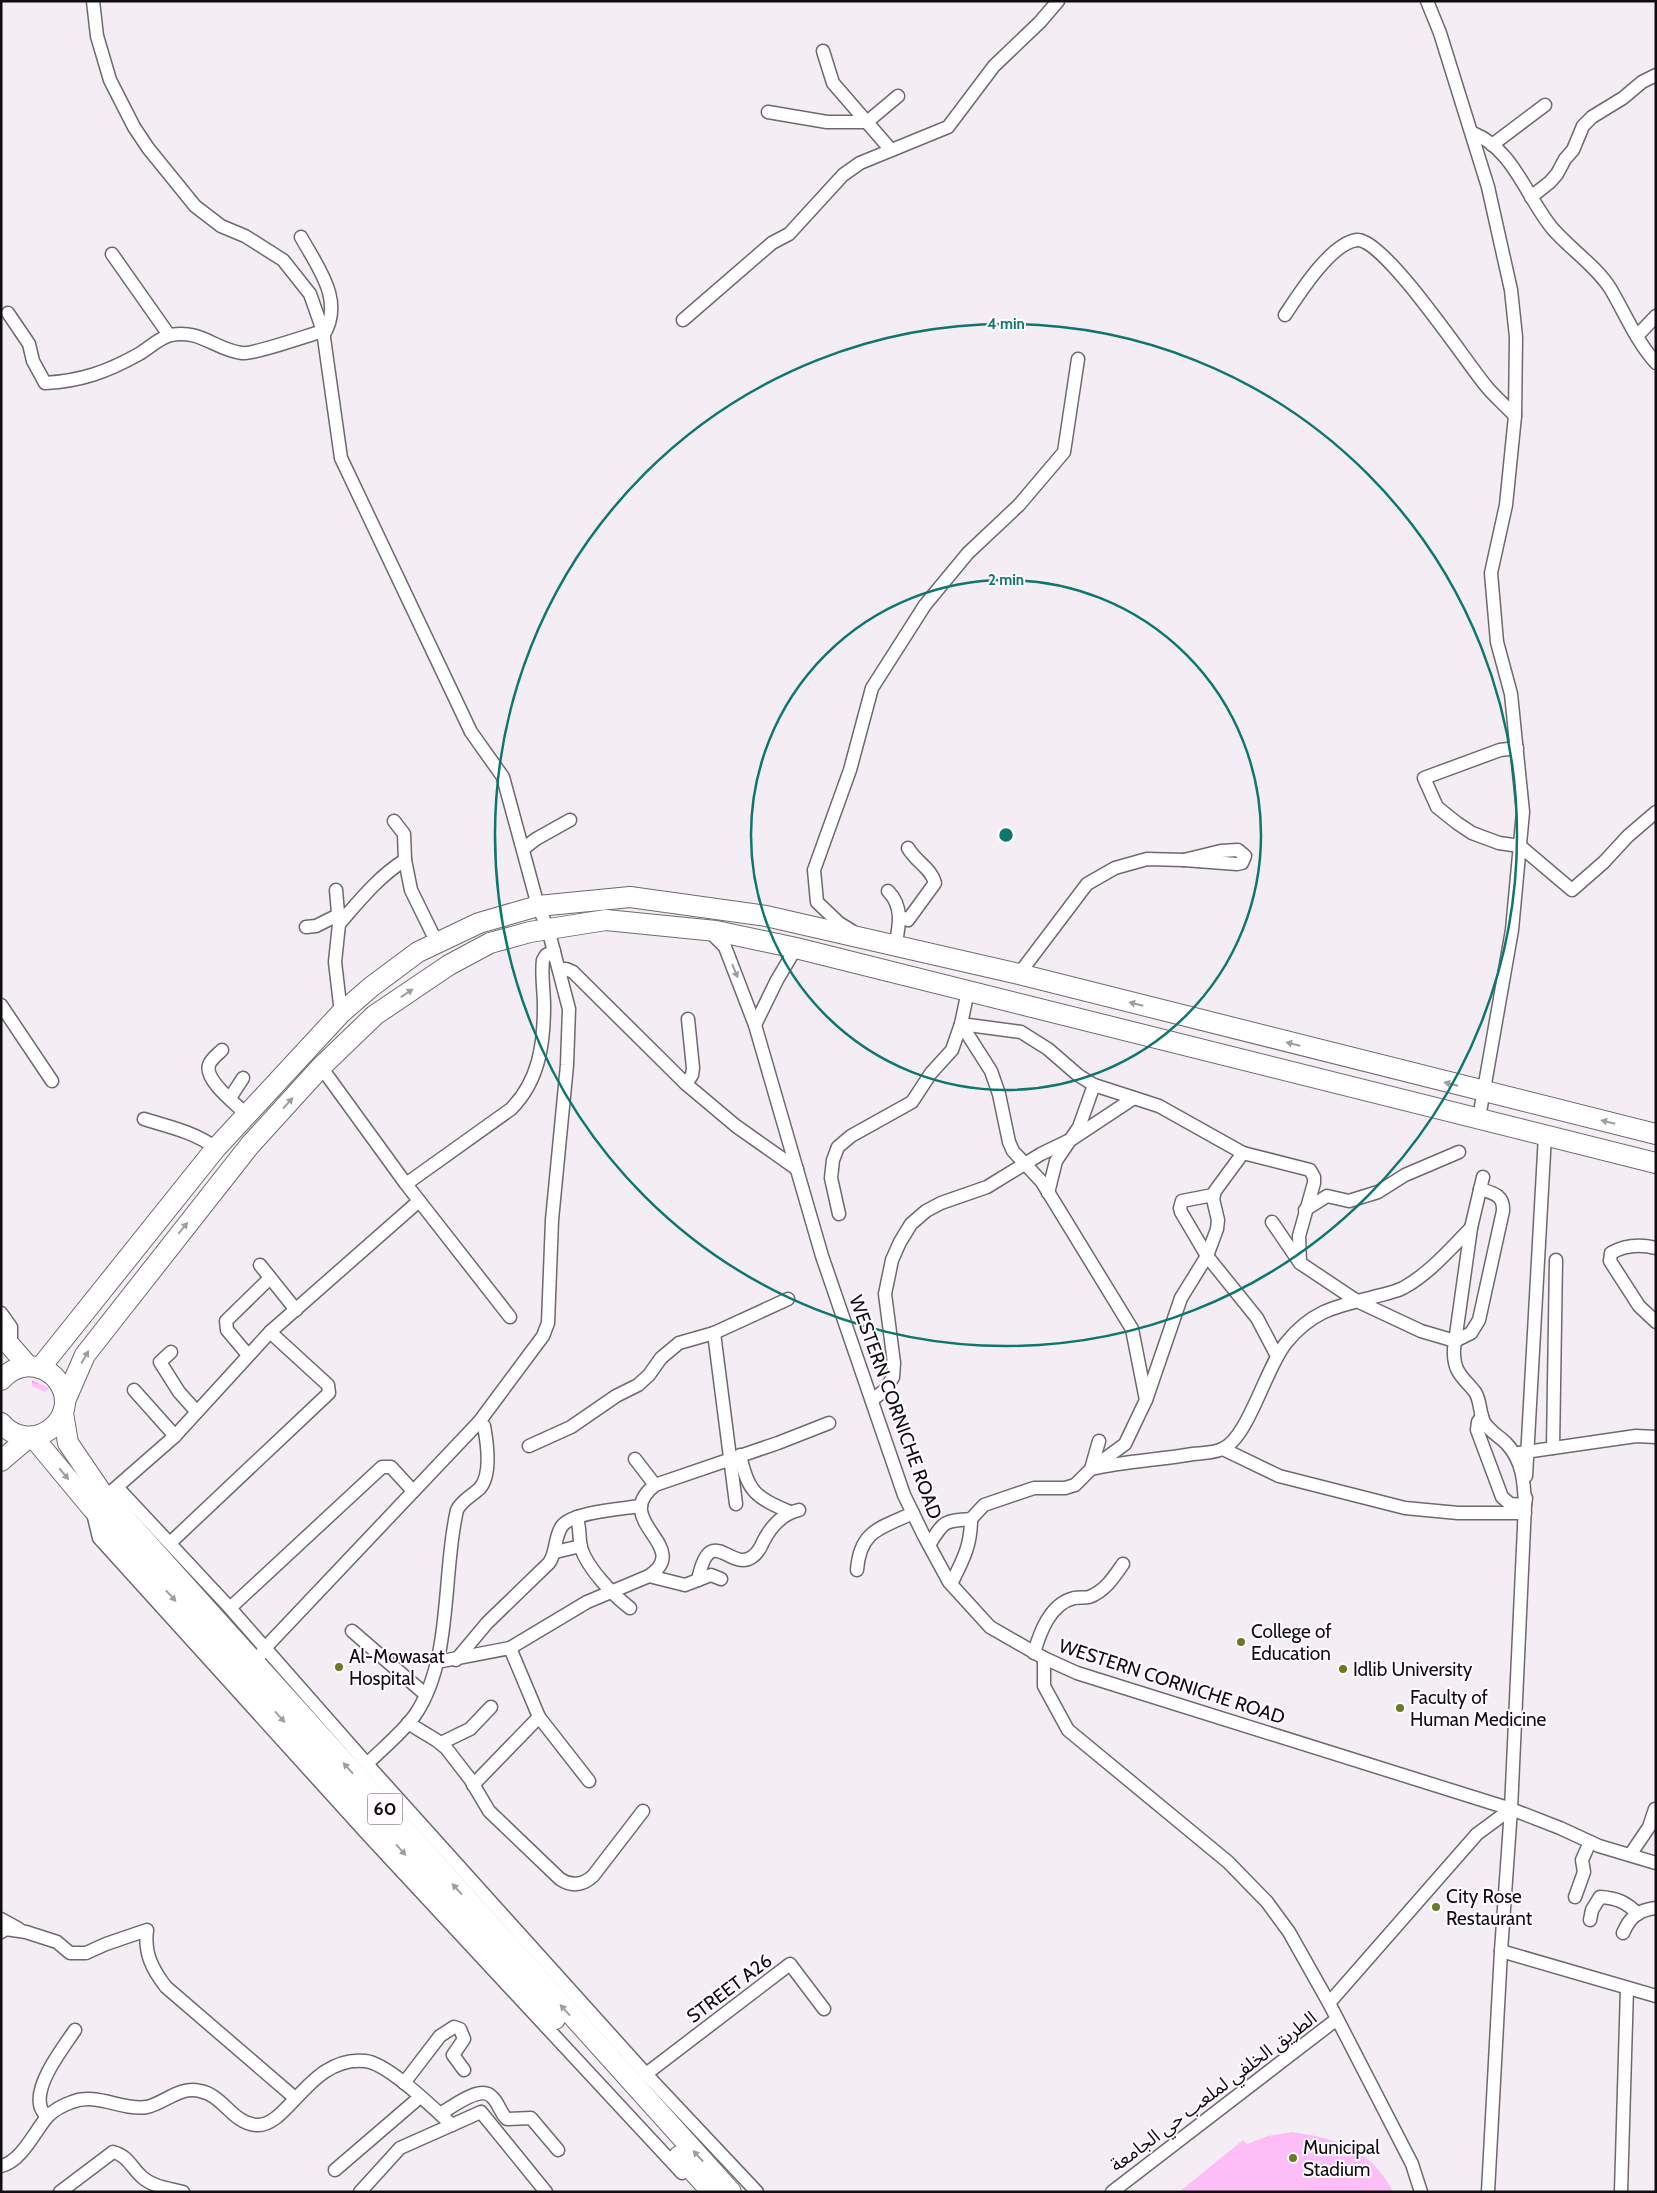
<svg xmlns="http://www.w3.org/2000/svg" width="1657" height="2193" viewBox="0 0 1657 2193" font-family="Cabin,'Noto Sans Arabic',sans-serif">
<style>
.grass{fill:url(#grass-tufts)}
.garden{fill:#fdbef8}
.lines{fill:none;stroke-linecap:round;stroke-linejoin:round}
.minor-casing{stroke:#6f686e;stroke-width:15}
.primary-casing{stroke:#6f686e;stroke-width:22}
.minor{stroke:#fff;stroke-width:12}
.primary{stroke:#fff;stroke-width:20}
.oneway{fill:#9f9e9f}
.ring{fill:none;stroke:#0f766e;stroke-width:2.5}
.poi-dot{fill:#6a7927;stroke:#fffcff;stroke-width:2}
.labels{text-anchor:middle;stroke-width:4;stroke-linejoin:round;paint-order:stroke}
.shield{fill:#fffcff;stroke:#575557;stroke-width:1}
.shield-label{font-size:18px;font-weight:bold;fill:#0f0d0f}
.street-label{font-size:19px;fill:#0f0d0f;stroke:#fffcff}
.poi-label{font-size:19px;fill:#0f0d0f;stroke:#fffcff;text-anchor:start}
.centre{fill:#0f766e;stroke:#fffcff;stroke-width:2.5}
.ring-label{font-size:15px;text-anchor:middle;font-weight:bold;fill:#0f766e;stroke:#fffcff;stroke-width:4;stroke-linejoin:round;paint-order:stroke}
</style>
<defs>
<pattern id="grass-tufts" width="24" height="20" patternUnits="userSpaceOnUse" patternTransform="scale(1.25)"><rect width="24" height="20" fill="#fdbef8"/><path d="M3 7l-1-3M5 7V3M7 7l1-3M15 17l-1-3M17 17v-4M19 17l1-3" fill="none" stroke="#d8a2d3"/></pattern>
</defs>
<rect width="100%" height="100%" fill="#f5edf4"/>
<path class="grass" d="M32,1380L49,1388L45,1392L32,1386Z"/>
<path class="garden" d="M1292,2132C1335,2138 1372,2149 1393,2192H1179L1243,2140L1247,2144L1268,2136Z"/>
<g class="lines">
<defs>
<g id="minor">
<path d="M93,1L97,36L110,80L134,127L148,148L195,206L221,226L245,236L283,260L310,294L323,331L341,458L471,732L503,777L538,906L548,929L569,1009L567,1065L552,1220L548,1323L543,1336L479,1422L265,1648L255,1663"/>
<path d="M1427,1L1440,33L1488,187L1511,290L1516,337L1515,416L1506,505L1491,573L1497,642L1511,694L1523,812L1512,930L1479,1118"/>
<path d="M823,51L833,83L891,150"/>
<path d="M768,112L827,122H867L898,96"/>
<path d="M1473,133C1513,149 1526,196 1552,228C1570,249 1595,265 1610,288C1625,313 1636,341 1656,363"/>
<path d="M1492,145L1545,105"/>
<path d="M1531,197L1550,182L1557,174L1565,159L1573,150L1583,126L1592,117L1623,98L1642,82L1656,75"/>
<path d="M301,237C318,268 345,301 323,336"/>
<path d="M112,254L169,335"/>
<path d="M8,313L29,344L33,361L45,383C81,381 107,372 139,354C148,349 160,337 171,335C200,329 216,350 242,353C252,355 309,335 323,331"/>
<path d="M1285,315C1299,294 1331,243 1357,240C1384,238 1466,362 1486,386C1495,397 1506,406 1515,416"/>
<path d="M683,320L772,243L789,234L843,175L860,163L948,127L994,66L1040,22L1058,1"/>
<path d="M1637,336L1656,316"/>
<path d="M1517,748L1500,750L1424,778L1437,807L1457,823L1472,833L1499,843L1520,846L1572,890L1604,862L1628,836L1656,812"/>
<path d="M394,821L404,834L405,860L411,890L437,943"/>
<path d="M523,849L536,839L570,820"/>
<path d="M1238,850L1245,856L1242,863L1237,864L1184,860L1221,851Z"/>
<path d="M336,890L339,924L335,962L341,1013"/>
<path d="M888,891C904,907 899,927 895,947"/>
<path d="M901,917L908,920L935,883C931,868 916,862 908,848"/>
<path d="M339,924C359,901 379,876 405,860"/>
<path d="M306,927L316,926L338,915"/>
<path d="M709,931L725,947L755,1025L822,1256L904,1495L924,1536L949,1582L990,1627L1044,1658L1077,1673L1511,1809L1560,1828L1599,1846L1656,1863"/>
<path d="M852,931L839,923L817,902L814,870L850,770L872,688L925,605L968,553L1019,505L1064,452L1078,359"/>
<path d="M559,970L566,969L573,972L686,1084L736,1126L797,1169"/>
<path d="M1019,974L1087,884L1115,868L1147,859L1184,860"/>
<path d="M1,1005L52,1081"/>
<path d="M961,1024L1021,1032L1048,1049L1078,1075L1094,1085L1159,1106L1243,1153L1310,1170L1314,1177V1183L1299,1236L1300,1263"/>
<path d="M961,1024L991,1071L999,1094L1009,1142L1013,1151L1042,1182L1132,1329L1146,1400"/>
<path d="M755,1025L777,980L796,948"/>
<path d="M222,1050C217,1055 211,1059 209,1065C204,1080 236,1104 246,1114"/>
<path d="M321,1067L406,1184L510,1317"/>
<path d="M686,1084L692,1075L693,1068L688,1019"/>
<path d="M230,1098L243,1078"/>
<path d="M144,1119C170,1127 194,1132 216,1148"/>
<path d="M1483,1177L1471,1228L1454,1349C1453,1372 1462,1376 1475,1392C1481,1401 1479,1412 1484,1422C1489,1431 1499,1436 1506,1443C1523,1461 1524,1482 1525,1505L1511,1809L1501,1951L1488,2192"/>
<path d="M406,1184L511,1109C539,1081 544,1044 544,1006C544,990 541,975 543,960L546,955L554,951"/>
<path d="M1048,1193L1056,1161L1079,1127L1094,1085"/>
<path d="M1213,1195L1182,1201L1180,1208L1181,1212L1207,1256L1257,1318L1277,1356"/>
<path d="M1305,1210L1327,1196L1349,1201L1378,1192L1405,1175L1459,1152"/>
<path d="M839,1214L831,1178L833,1160L838,1147L851,1136L912,1102L931,1073L952,1050L961,1024L968,991"/>
<path d="M1272,1222L1300,1263L1357,1301L1421,1331L1455,1341L1471,1333L1479,1320L1503,1211C1504,1195 1493,1193 1480,1189"/>
<path d="M1656,1248C1640,1244 1625,1245 1611,1253L1610,1261L1639,1306L1656,1322"/>
<path d="M260,1265L296,1310"/>
<path d="M1,1313L11,1327V1346"/>
<path d="M714,1333L736,1504"/>
<path d="M171,1352L160,1362L179,1392L196,1411"/>
<path d="M248,1355L227,1330L226,1321L270,1278"/>
<path d="M134,1390L175,1436"/>
<path d="M872,1400L885,1390L893,1377L894,1363L885,1294L892,1260L900,1242L911,1224L926,1211L941,1203L987,1187L1041,1154L1072,1139L1134,1098"/>
<path d="M1482,1416L1478,1422L1477,1430L1502,1497L1510,1504L1525,1505L1526,1498"/>
<path d="M529,1446L571,1427L616,1396L638,1385L649,1375L661,1358L679,1343L714,1333L788,1299"/>
<path d="M1553,1448L1556,1260"/>
<path d="M1223,1449L1279,1476L1405,1508L1458,1513H1525"/>
<path d="M1519,1453L1636,1436L1656,1437"/>
<path d="M740,1455C748,1492 755,1497 790,1512"/>
<path d="M635,1459L655,1485"/>
<path d="M1095,1466L1125,1444L1146,1400L1181,1298L1207,1256L1217,1229L1218,1220L1213,1199L1215,1191L1243,1153"/>
<path d="M1091,1469C1124,1461 1159,1460 1193,1454C1202,1453 1214,1453 1222,1449C1248,1439 1266,1367 1286,1343C1311,1312 1333,1307 1370,1298C1380,1295 1393,1293 1403,1288C1429,1274 1450,1249 1471,1228"/>
<path d="M1526,1476L1545,1135"/>
<path d="M118,1488L230,1608L367,1764L646,2074L757,2192"/>
<path d="M111,1492L175,1436L270,1332L419,1201"/>
<path d="M93,1513L99,1538L367,1834L682,2173"/>
<path d="M577,1517C580,1528 579,1539 581,1548C588,1569 613,1595 630,1608"/>
<path d="M170,1543L329,1393L328,1385L270,1332"/>
<path d="M929,1545C944,1521 943,1521 971,1519L984,1505L1034,1488H1065L1075,1485L1091,1469L1099,1441"/>
<path d="M555,1552L581,1546"/>
<path d="M857,1570C860,1530 881,1528 913,1513"/>
<path d="M649,1576L685,1585L711,1575L721,1579"/>
<path d="M698,1580C710,1521 730,1572 752,1557C758,1553 761,1547 763,1542C771,1526 782,1514 799,1510"/>
<path d="M951,1584C963,1560 971,1546 971,1519"/>
<path d="M230,1608L382,1467H391L413,1491"/>
<path d="M352,1631L425,1694"/>
<path d="M510,1648L539,1717L589,1781"/>
<path d="M1034,1653C1040,1632 1050,1604 1074,1598C1079,1597 1085,1598 1089,1597C1105,1591 1114,1577 1123,1564"/>
<path d="M1044,1658V1686L1068,1730L1228,1862L1267,1902L1289,1932L1329,2003L1412,2164L1421,2192"/>
<path d="M456,1660L487,1623L549,1563C557,1552 554,1537 562,1526C572,1512 622,1509 640,1506"/>
<path d="M437,1662L510,1648L587,1602L649,1576C694,1546 609,1521 655,1485L778,1443L829,1423"/>
<path d="M408,1723L436,1740L446,1748L470,1779L489,1811L560,1879C572,1887 583,1885 593,1876L643,1811"/>
<path d="M441,1743L470,1729L491,1707"/>
<path d="M367,1764C383,1748 402,1733 415,1715C453,1659 442,1574 457,1510C462,1500 472,1496 480,1488C492,1474 487,1442 484,1426L479,1422"/>
<path d="M473,1785L539,1717"/>
<path d="M1630,1855L1649,1827L1655,1809"/>
<path d="M1575,1897L1584,1872L1582,1860L1590,1842"/>
<path d="M1,1919L19,1929"/>
<path d="M1590,1920L1592,1910L1600,1897C1617,1898 1626,1902 1638,1914"/>
<path d="M1,1932L6,1929L26,1932L57,1942L70,1953H86L106,1944L147,1930C144,1953 152,1969 166,1987L295,2098"/>
<path d="M1623,1933C1630,1917 1638,1910 1656,1908"/>
<path d="M1501,1951L1656,1996"/>
<path d="M1329,2003L1477,1834L1511,1809"/>
<path d="M646,2074L790,1964L824,2009"/>
<path d="M404,2083L440,2036L454,2027L460,2029L464,2039L453,2055L464,2070"/>
<path d="M440,2114C452,2107 481,2084 492,2097C499,2103 500,2113 507,2119L531,2118L558,2150"/>
<path d="M47,2117C44,2113 40,2109 40,2104C36,2082 63,2048 75,2030"/>
<path d="M1,2166C21,2162 35,2131 47,2117C54,2110 63,2105 72,2102C97,2092 122,2111 147,2107C165,2103 179,2086 200,2091C223,2095 232,2123 256,2125C288,2128 310,2055 365,2061C388,2063 434,2109 452,2125"/>
<path d="M335,2170L420,2097"/>
<path d="M60,2192L113,2152C127,2155 132,2168 142,2177C153,2187 168,2188 183,2192"/>
<path d="M360,2192L400,2148L481,2112L546,2192"/>
<path d="M1112,2192L1337,2019"/>
<path d="M1621,2192L1627,1988"/>
</g>
<g id="primary">
<path d="M1,1335L28,1366"/>
<path d="M40,1368L216,1148L341,1013L371,987L418,952L479,923L538,906L630,897L766,916L1019,974L1656,1134"/>
<path d="M1,1380C10,1370 22,1364 36,1367C45,1369 53,1374 58,1381C84,1418 31,1458 1,1423"/>
<path d="M65,1401L85,1355L250,1145L321,1067L375,1015L449,965L490,943L530,932L606,920L716,931L796,948L1656,1163"/>
<path d="M63,1413L68,1443L102,1493L731,2192"/>
<path d="M33,1437L92,1508L555,2019"/>
<path d="M1,1461L29,1437"/>
<path d="M679,2156L712,2192"/>
</g>
</defs>
<use href="#minor" class="minor-casing"/>
<use href="#primary" class="primary-casing"/>
<use href="#minor" class="minor"/>
<use href="#primary" class="primary"/>
</g>
<defs><path id="oneway-solid" d="M-6-.8H1V-3.2L6.5 0L1 3.2V.8H-6Z" transform="scale(1.25)"/></defs>
<g class="oneway">
<use href="#oneway-solid" transform="translate(735 971) rotate(68)"/>
<use href="#oneway-solid" transform="translate(407 993) rotate(-34)"/>
<use href="#oneway-solid" transform="translate(1136 1004) rotate(-166)"/>
<use href="#oneway-solid" transform="translate(1293 1044) rotate(-166)"/>
<use href="#oneway-solid" transform="translate(1451 1084) rotate(-166)"/>
<use href="#oneway-solid" transform="translate(288 1103) rotate(-48)"/>
<use href="#oneway-solid" transform="translate(1608 1122) rotate(-166)"/>
<use href="#oneway-solid" transform="translate(183 1228) rotate(-51)"/>
<use href="#oneway-solid" transform="translate(85 1357) rotate(-60)"/>
<use href="#oneway-solid" transform="translate(64 1474) rotate(50)"/>
<use href="#oneway-solid" transform="translate(171 1596) rotate(48)"/>
<use href="#oneway-solid" transform="translate(280 1717) rotate(48)"/>
<use href="#oneway-solid" transform="translate(348 1768) rotate(-132)"/>
<use href="#oneway-solid" transform="translate(401 1850) rotate(48)"/>
<use href="#oneway-solid" transform="translate(457 1889) rotate(-132)"/>
<use href="#oneway-solid" transform="translate(565 2010) rotate(-132)"/>
<use href="#oneway-solid" transform="translate(698 2156) rotate(-133)"/>
</g>
<g class="ring">
<circle cx="1006" cy="835" r="255"/>
<circle cx="1006" cy="835" r="511"/>
</g>
<g class="poi-dot">
<circle cx="1241" cy="1642" r="5"/>
<circle cx="339" cy="1667" r="5"/>
<circle cx="1343" cy="1669" r="5"/>
<circle cx="1400" cy="1708" r="5"/>
<circle cx="1436" cy="1907" r="5"/>
<circle cx="1293" cy="2158" r="5"/>
</g>
<g class="labels">
<rect class="shield" x="367.5" y="1793.5" width="35" height="31" rx="4"/>
<g class="shield-label">
<text x="385" y="1815">60</text>
</g>
<g class="street-label">
<text transform="translate(896 1407) rotate(70)" y="7">WESTERN CORNICHE ROAD</text>
<text transform="translate(1172 1681) rotate(18)" y="7">WESTERN CORNICHE ROAD</text>
<text transform="translate(729 1988) rotate(-37)" y="7">STREET A26</text>
<text transform="translate(1213 2091) rotate(-37)" y="7">الطريق الخلفي لملعب حي الجامعة</text>
</g>
<g class="poi-label">
<text x="1251" y="1638">College of<tspan x="1251" dy="22">Education</tspan></text>
<text x="349" y="1663">Al-Mowasat<tspan x="349" dy="22">Hospital</tspan></text>
<text x="1353" y="1676">Idlib University</text>
<text x="1410" y="1704">Faculty of<tspan x="1410" dy="22">Human Medicine</tspan></text>
<text x="1446" y="1903">City Rose<tspan x="1446" dy="22">Restaurant</tspan></text>
<text x="1303" y="2154">Municipal<tspan x="1303" dy="22">Stadium</tspan></text>
</g>
</g>
<circle cx="1006" cy="835" r="8" class="centre"/>
<g class="ring-label">
<text x="1006" y="329">4 min</text>
<text x="1006" y="585">2 min</text>
</g>
<rect width="1657" height="2193" fill="none" stroke="#0f0d0f" stroke-width="5"/>
</svg>
